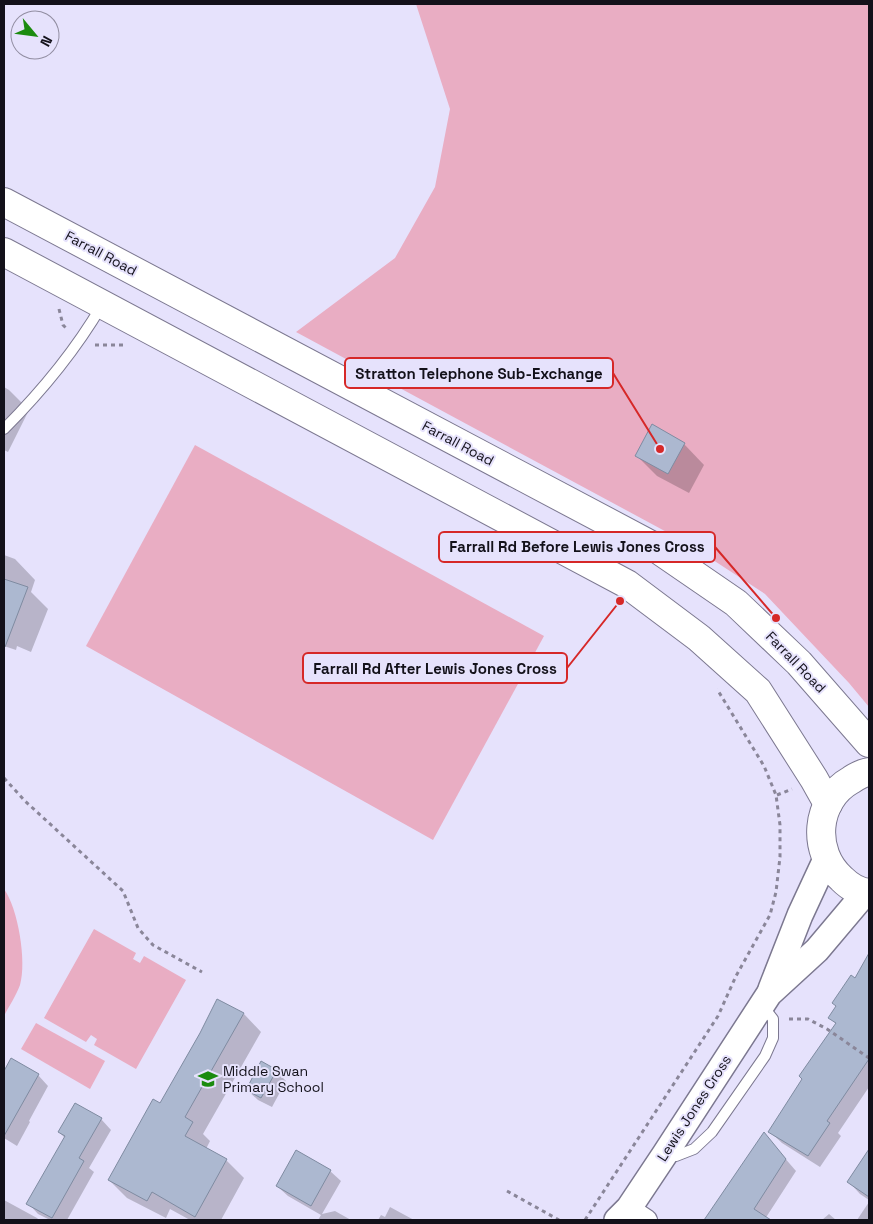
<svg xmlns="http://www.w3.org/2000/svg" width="873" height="1224" viewBox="0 0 873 1224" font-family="'Space Grotesk',sans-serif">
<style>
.green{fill:#e9adc3}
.shadow{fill:#0003}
.building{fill:#acb8d0;stroke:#7f8ba1}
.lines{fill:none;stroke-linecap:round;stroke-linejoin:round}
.service-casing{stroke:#7c7890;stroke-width:12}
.minor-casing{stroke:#7c7890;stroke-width:22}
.tertiary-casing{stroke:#7c7890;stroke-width:28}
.secondary-casing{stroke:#7c7890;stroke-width:30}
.path{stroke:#8a8699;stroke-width:3;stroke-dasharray:4 4;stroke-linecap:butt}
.service{stroke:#fff;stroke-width:10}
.minor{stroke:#fff;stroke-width:20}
.tertiary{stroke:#fff;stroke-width:25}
.secondary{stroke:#fff;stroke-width:28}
.labels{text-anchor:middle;stroke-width:4;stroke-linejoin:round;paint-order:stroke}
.street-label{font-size:14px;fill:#13111a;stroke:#e6e2fc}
.poi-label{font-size:14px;fill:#13111a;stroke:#e6e2fc;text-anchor:start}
.leader{fill:none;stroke:#d62828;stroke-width:2}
.callout-dot{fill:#d62828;stroke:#e6e2fc;stroke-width:2}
.callout{fill:#e6e2fc;stroke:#d62828;stroke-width:2}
.callout-label{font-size:15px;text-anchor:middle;font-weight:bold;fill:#13111a}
</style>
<rect width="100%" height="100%" fill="#e6e2fc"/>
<g class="green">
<path d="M416,4H869V707L849,683L765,594L687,543L296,332L395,258L435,187L450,109Z"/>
<path d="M195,445L544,636L433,840L86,646Z"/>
<path d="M4,889C18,908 27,962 20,985C16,996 9,1006 4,1016Z"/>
<path d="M94,929L136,953L133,959L140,963L144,956L186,980L136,1069L94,1045L97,1039L91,1035L86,1042L44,1018Z"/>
<path d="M36,1023L105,1061L90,1089L21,1049Z"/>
</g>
<g class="shadow">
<path d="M4,387L9,390L29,410L8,452L4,450Z"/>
<path d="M684,444L704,465L689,493L657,476L636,455Z"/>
<path d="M4,555L15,559L35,580L31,592L48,609L31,652L17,646L16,650L4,646Z"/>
<path d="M868,958H869V1087L838,1133L841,1136L820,1167L782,1143L770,1132L836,1024L830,1018Z"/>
<path d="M244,1014L261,1032L203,1134L210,1141L206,1149L226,1160L244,1178L221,1220H190L170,1209L166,1218L127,1198L109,1180L160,1105Z"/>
<path d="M12,1060L38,1075L48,1086L29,1121L30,1122L17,1146L4,1138V1074Z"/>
<path d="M276,1071L286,1081L272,1107L258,1100L247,1090Z"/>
<path d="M101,1119L111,1130L89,1168L94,1172L67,1220H50L38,1214L28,1203L65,1138L59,1132Z"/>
<path d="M764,1134L796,1171L765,1219L766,1220H706Z"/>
<path d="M867,1154L869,1155V1200L860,1194L849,1182Z"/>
<path d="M330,1171L341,1181L322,1214L335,1211L351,1220H318L321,1215L288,1196L277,1186Z"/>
<path d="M4,1200L37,1218L39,1220H4Z"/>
<path d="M869,1202V1220H857Z"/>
<path d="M390,1207L414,1220H378L381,1215L385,1217Z"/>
<path d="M829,1214L836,1220H822Z"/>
</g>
<g class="building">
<path d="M652,424L685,443L668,474L635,456Z"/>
<path d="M4,579L28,587L5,647L4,646Z"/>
<path d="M869,953V1059L827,1121L830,1123L808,1156L768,1132L802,1079L799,1076L836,1023L828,1018L836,1006L832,1003L851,975L855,978Z"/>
<path d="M217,999L244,1013L185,1117L193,1122L185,1136L227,1159L195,1217L152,1192L147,1201L108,1180L153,1099L160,1103L200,1033Z"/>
<path d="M11,1058L39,1074L4,1136V1071Z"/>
<path d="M261,1061L277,1070L261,1098L246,1090Z"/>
<path d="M75,1103L102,1118L79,1158L84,1161L52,1218L26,1204L65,1136L58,1132Z"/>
<path d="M764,1132L786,1159L754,1209L771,1220H704Z"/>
<path d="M869,1149V1197L847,1182Z"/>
<path d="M296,1150L331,1170L311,1206L276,1186Z"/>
</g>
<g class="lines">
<defs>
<g id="service">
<path d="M4,429C42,391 75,351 102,305"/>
<path d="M667,1155L676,1156L694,1149L712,1132L765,1056L773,1038V1019L762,1005"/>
</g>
<path id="minor" d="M629,1208L647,1220"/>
<g id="tertiary">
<path d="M771,989L800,915L826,859"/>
<path d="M617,1220L629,1208L665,1154L769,994L817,950L865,893"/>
</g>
<g id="secondary">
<path d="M4,202L653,546L736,603L799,663L869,743"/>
<path d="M4,252L627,584L699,638L758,691L814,779L828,804"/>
<path d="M869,772C862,773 857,776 851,780C815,800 811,852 842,879C849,886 859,892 869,893"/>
</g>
</defs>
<use href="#service" class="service-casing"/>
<use href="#minor" class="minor-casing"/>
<use href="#tertiary" class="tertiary-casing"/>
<use href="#secondary" class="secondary-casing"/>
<g class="path">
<path d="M59,309L63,325L68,330"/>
<path d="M95,345H124"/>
<path d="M4,778L25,801L123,891L138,928L153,945L202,972"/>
<path d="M777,795L792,789"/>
<path d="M789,1019H808L827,1029L869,1058"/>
<path d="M507,1191L559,1220"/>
<path d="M585,1220L718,1016L736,976L770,915L776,892L780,857V825L776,795L764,766L717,689"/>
</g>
<use href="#service" class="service"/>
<use href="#minor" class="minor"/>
<use href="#tertiary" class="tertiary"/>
<use href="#secondary" class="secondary"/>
</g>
<defs>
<symbol id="school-bare" viewBox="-9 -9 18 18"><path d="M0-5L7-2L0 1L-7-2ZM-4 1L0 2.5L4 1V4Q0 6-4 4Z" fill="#1b8b0f" stroke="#e6e2fc" stroke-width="2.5" paint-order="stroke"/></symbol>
</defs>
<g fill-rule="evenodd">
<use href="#school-bare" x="194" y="1065" width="28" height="28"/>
</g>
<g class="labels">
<g class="street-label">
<text transform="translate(101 253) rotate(28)" y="5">Farrall Road</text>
<text transform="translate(458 443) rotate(28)" y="5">Farrall Road</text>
<text transform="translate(796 662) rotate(46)" y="5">Farrall Road</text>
<text transform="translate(694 1108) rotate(-57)" y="5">Lewis Jones Cross</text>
</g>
<g class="poi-label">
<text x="223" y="1076">Middle Swan<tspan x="223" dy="16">Primary School</tspan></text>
</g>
</g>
<path class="leader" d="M660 449L613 373M776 618L715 547M620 601L567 668"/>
<g class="callout-dot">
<circle cx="660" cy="449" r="5"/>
<circle cx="776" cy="618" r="5"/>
<circle cx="620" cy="601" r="5"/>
</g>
<g class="callout">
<rect x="345" y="358" width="268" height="30" rx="5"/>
<rect x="439" y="532" width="276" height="30" rx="5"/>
<rect x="303" y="653" width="264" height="30" rx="5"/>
</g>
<g class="callout-label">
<text x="479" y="379">Stratton Telephone Sub-Exchange</text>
<text x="577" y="552">Farrall Rd Before Lewis Jones Cross</text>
<text x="435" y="674">Farrall Rd After Lewis Jones Cross</text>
</g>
<rect width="873" height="1224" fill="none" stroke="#13111a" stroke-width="10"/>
<g transform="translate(35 35) rotate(119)"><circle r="24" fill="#e6e2fc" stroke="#928ea2"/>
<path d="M0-4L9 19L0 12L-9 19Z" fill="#1b8b0f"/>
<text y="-8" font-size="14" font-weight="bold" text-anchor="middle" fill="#13111a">N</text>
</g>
</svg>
